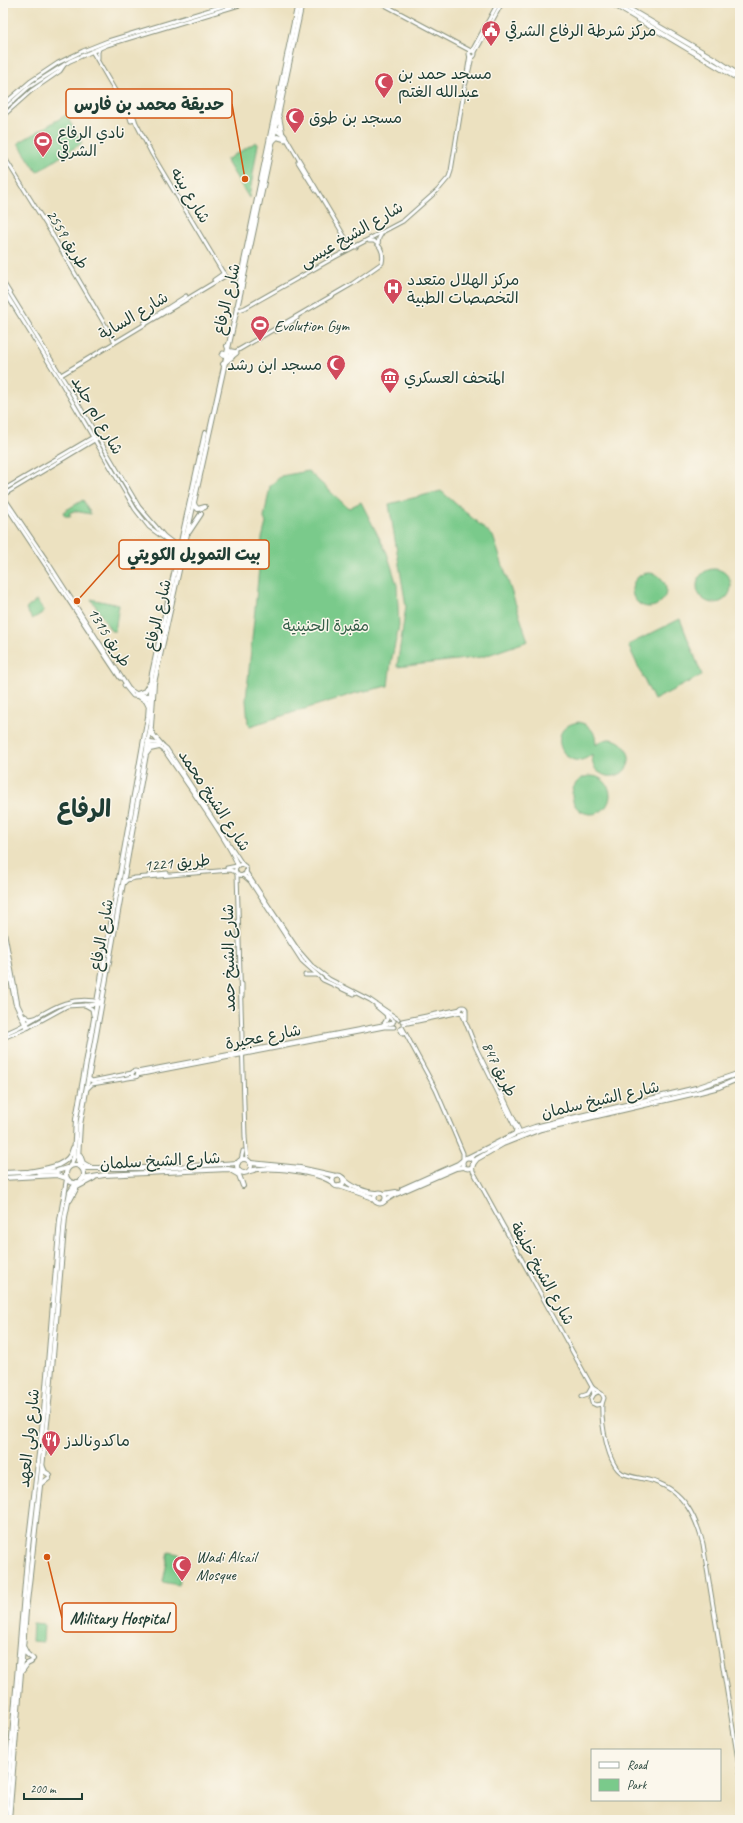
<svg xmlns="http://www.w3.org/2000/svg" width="743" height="1823" viewBox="0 0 743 1823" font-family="Caveat,'Playpen Sans Arabic',sans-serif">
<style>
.green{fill:#7aca8b;stroke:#4c8460}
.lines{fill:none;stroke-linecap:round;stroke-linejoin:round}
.secondary-casing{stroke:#868f7a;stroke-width:5}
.primary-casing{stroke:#868f7a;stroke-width:6}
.secondary{stroke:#fff;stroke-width:3}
.primary{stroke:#fff;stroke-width:4}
.labels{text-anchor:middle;stroke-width:3;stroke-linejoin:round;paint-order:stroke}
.poi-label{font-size:16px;fill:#1f3d34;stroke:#fbf7ec;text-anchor:start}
.street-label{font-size:16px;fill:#1f3d34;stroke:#fbf7ec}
.park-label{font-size:16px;fill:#36604a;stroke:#fbf7ec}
.town-label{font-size:24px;font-weight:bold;fill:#1f3d34;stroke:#fbf7ec}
.leader{fill:none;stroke:#d45610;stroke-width:1.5}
.callout-dot{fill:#d45610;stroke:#fbf7ec;stroke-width:1.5}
.callout{fill:#fbf7ec;stroke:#d45610;stroke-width:1.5}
.callout-label{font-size:17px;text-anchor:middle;font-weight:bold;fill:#1f3d34}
</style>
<rect width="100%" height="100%" fill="#fbf7ec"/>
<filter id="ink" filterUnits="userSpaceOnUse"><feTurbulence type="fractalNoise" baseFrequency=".025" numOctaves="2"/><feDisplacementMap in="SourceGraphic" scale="8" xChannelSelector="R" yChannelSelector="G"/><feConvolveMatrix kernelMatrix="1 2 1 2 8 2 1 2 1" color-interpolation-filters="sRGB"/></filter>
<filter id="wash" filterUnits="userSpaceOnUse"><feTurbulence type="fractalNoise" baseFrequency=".012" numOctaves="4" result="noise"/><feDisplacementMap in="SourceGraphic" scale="16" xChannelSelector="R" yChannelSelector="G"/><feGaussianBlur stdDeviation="0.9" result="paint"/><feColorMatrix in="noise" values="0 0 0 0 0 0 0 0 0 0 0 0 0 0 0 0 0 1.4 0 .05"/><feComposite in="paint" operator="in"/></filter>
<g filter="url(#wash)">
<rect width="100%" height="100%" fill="#ece1c0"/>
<g class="green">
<path d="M66,115L82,143L37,172L18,143Z"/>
<path d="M256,142L258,144L249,198L226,160Z"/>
<path d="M308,471L346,506L349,508L361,502L387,553L397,585L399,626L391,662L388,686L356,693L250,726L248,724L246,700L262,538L266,523L264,518L270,486L281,476Z"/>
<path d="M441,491L493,536L528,641L482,657L397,667L406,606L389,504Z"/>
<path d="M83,500L91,514L74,511L69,513L71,516H65L63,512Z"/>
<circle cx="714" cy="586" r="17"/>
<circle cx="649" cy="590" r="17"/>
<path d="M91,599L119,605L115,631H111Z"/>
<path d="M37,600L44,612L32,619L26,609Z"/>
<path d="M680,619L702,675L654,700L628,645Z"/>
<path d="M579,722C591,725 596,733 596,745C618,725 643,761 620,774C614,777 607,777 602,774C593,770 592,762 592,754C566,778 541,727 579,722Z"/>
<circle cx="591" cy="795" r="19"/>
<path d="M169,1552L184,1555L178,1585L163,1582Z"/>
<path d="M33,1623L44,1624L43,1642L32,1641Z"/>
</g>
</g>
<g filter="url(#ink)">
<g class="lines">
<defs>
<g id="secondary">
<path d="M381,3L471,51"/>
<path d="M92,51L124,106L133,117"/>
<path d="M472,51L498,3"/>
<circle cx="472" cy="54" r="3"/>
<path d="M475,52L502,3"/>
<path d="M98,59V52L99,49"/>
<path d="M466,83L472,57"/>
<path d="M3,105L31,81L58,63L83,51L108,41L233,3"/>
<path d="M3,110L29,87L70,61L107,45L246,3"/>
<path d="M129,114L131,121L135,120L134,117L130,118"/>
<path d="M3,116L31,91L60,71L64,65"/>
<path d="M274,127L279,129L285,136L349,244L356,247"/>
<path d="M275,130L281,134L285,140"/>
<path d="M3,155L52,234L115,342"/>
<path d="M298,162L316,191"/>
<path d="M378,244L379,238L382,233"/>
<path d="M214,280L224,273"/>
<path d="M3,282L70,390L139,507L164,536L173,543L181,546"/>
<path d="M3,289L59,379L135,509L149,527L175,546"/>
<path d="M236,307L239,310L245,308L335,257L403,221L438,190L449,177L451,171L470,55"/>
<path d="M144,323L186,296"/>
<path d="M276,331L297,318"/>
<path d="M223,353L229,355L235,352L352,284L382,263C384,254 381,246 374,241H369"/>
<path d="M222,355L232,357L237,353"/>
<path d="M61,375L225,276L152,154L135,121"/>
<path d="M3,490L95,436"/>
<path d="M3,495L96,439"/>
<path d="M3,496L49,564L129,689L137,694L151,696"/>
<path d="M3,501L120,678"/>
<path d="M124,685L133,696L151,698"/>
<path d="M147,742L161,744L167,749L243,865"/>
<path d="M147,745L159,747L164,750C175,767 237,852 237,866"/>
<circle cx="241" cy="870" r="5.5"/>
<path d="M227,868L237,866"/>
<path d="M246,872L298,950L312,966L329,979L370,1000L398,1019"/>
<path d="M237,874L245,1137L247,1160"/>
<path d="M149,875L167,873"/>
<path d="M243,875L250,881L302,961L323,980L353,994"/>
<path d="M124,883L127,880L135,878L230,870L236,872"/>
<path d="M3,924L18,1005L29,1027"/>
<path d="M3,940L15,1003L26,1027"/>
<path d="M305,975H317"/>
<path d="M242,984V996"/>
<path d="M85,1005L92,1009L93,1015"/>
<path d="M376,1006L394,1021"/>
<circle cx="463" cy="1010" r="3"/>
<path d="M466,1012V1019"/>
<path d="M462,1013L476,1048L516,1129L515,1134"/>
<path d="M22,1014L30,1019L35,1018"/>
<path d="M402,1021L461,1009"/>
<path d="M403,1024L461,1012"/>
<path d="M383,1025L387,1019L386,1013"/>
<path d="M402,1027L436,1090L463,1153V1159"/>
<path d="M400,1029L403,1034"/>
<path d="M3,1034C42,1021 56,993 101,1002"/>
<path d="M3,1038L27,1028L67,1006L101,1004"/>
<circle cx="135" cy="1074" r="3"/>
<path d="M137,1072L393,1023"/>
<path d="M137,1075L384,1027H394"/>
<path d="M88,1078L92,1081L132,1073"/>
<path d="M88,1088L92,1084L134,1077"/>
<path d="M501,1092L520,1132"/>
<path d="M241,1160L243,1151"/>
<path d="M472,1165L473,1171L592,1387L594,1394"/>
<path d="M593,1388L602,1394L604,1398L602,1404L596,1405L592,1403L591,1399L594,1394L598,1392"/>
<path d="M582,1396L588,1394L592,1387"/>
<path d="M602,1404C601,1421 607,1464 622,1473C632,1478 644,1478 655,1482C684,1491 696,1517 703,1544L740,1772"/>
<path d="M733,1820L740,1816"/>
</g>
<g id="primary">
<path d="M611,3L740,80"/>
<path d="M619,3L718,61L740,76"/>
<path d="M279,117L282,132"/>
<path d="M273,141L277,137L284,139"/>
<path d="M238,290L298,3"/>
<path d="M227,346L229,351L235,352"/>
<path d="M223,364L232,357"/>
<path d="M194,503L195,506L198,509L205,507"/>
<path d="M189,532L201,514"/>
<path d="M173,546L176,548L177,554"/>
<path d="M137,694L145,691L149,684"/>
<path d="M140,697L146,701L148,705"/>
<path d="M151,730L154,736L161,744"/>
<path d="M147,753L150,749L159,747"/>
<path d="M80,1155L83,1163L90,1167"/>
<path d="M469,1157L515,1134L535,1127L696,1088L740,1073"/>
<circle cx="468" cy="1163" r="5.5"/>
<circle cx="244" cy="1166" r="7"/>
<path d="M251,1163L300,1168L336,1176"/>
<path d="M473,1164L477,1159L503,1144L541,1129L696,1093L719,1087L740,1078"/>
<circle cx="75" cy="1174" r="9"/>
<path d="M70,1166L74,1157L76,1119L148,717L151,678L205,433"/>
<path d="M81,1166L78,1158L80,1125L151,726L154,683L243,281L302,3"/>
<path d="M82,1168H160L238,1163"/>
<path d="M232,1171L239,1175L243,1186"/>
<path d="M250,1171C267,1165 319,1172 333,1183"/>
<path d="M38,1172L57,1171L67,1168"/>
<path d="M3,1173L26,1172"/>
<path d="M23,1173C40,1169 69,1169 73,1148"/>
<circle cx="338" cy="1181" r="5.5"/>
<path d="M3,1178L57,1175L66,1178"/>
<path d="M343,1178C349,1186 366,1193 377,1193"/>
<path d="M82,1179L104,1175L228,1169L239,1171"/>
<path d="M339,1186L371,1197L376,1202"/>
<path d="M402,1189L458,1164L463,1160"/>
<circle cx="380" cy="1198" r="5.5"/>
<path d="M384,1194L396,1192"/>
<path d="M70,1200L77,1187L94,1178"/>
<path d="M383,1202L394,1195L456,1168L464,1167"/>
<path d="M42,1465L45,1472L50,1475"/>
<path d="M39,1486L49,1478"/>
<path d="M24,1648L27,1654L33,1659"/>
<path d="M22,1671L27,1664L31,1662"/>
<path d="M5,1820L28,1547L44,1411L60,1220L67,1179"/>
<path d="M9,1820L26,1611L48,1414L65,1217L70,1192L77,1182"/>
</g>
</defs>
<use href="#secondary" class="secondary-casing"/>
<use href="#primary" class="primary-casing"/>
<use href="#secondary" class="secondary"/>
<use href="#primary" class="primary"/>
</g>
</g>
<defs>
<symbol id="civic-pin" viewBox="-11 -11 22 30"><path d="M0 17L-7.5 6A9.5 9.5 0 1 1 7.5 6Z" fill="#d1495b" stroke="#fbf7ec"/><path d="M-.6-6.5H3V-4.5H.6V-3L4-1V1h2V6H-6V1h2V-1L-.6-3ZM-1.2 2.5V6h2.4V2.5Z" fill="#fff"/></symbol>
<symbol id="mosque-pin" viewBox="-11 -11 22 30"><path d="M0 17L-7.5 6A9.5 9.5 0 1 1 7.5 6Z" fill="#d1495b" stroke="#fbf7ec"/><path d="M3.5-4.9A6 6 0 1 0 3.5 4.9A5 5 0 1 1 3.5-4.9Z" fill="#fff"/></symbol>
<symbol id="stadium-pin" viewBox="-11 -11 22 30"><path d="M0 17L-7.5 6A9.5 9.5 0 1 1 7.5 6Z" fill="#d1495b" stroke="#fbf7ec"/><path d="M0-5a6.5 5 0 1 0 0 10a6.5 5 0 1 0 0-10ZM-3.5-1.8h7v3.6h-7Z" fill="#fff"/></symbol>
<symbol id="hospital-pin" viewBox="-11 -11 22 30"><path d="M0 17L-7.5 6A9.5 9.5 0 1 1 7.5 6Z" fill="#d1495b" stroke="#fbf7ec"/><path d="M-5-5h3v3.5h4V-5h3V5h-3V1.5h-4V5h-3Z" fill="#fff"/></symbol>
<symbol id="museum-pin" viewBox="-11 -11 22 30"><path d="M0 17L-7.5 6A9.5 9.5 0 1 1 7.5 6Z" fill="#d1495b" stroke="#fbf7ec"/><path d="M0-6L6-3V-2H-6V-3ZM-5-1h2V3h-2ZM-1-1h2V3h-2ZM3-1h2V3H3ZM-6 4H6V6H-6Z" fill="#fff"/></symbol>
<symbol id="restaurant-pin" viewBox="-11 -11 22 30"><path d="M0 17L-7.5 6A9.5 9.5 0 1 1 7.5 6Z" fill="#d1495b" stroke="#fbf7ec"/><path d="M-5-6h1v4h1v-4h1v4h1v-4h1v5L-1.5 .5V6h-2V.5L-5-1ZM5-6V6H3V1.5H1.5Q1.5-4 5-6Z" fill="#fff"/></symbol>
</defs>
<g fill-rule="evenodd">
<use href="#civic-pin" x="480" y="19" width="22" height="30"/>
<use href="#mosque-pin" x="373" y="71" width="22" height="30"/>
<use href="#mosque-pin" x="284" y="106" width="22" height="30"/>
<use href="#stadium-pin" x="32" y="130" width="22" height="30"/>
<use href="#hospital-pin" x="382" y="277" width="22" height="30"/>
<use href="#stadium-pin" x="249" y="314" width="22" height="30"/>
<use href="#mosque-pin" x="325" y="353" width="22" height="30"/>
<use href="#museum-pin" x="379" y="366" width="22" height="30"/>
<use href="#restaurant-pin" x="40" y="1429" width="22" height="30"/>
<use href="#mosque-pin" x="171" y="1554" width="22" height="30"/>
</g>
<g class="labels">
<g class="poi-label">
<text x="505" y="36">مركز شرطة الرفاع الشرقي</text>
<text x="398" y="79">مسجد حمد بن<tspan x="398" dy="18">عبدالله الغتم</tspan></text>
<text x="309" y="123">مسجد بن طوق</text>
<text x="57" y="138">نادي الرفاع<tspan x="57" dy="18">الشرقي</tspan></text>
<text x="407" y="285">مركز الهلال متعدد<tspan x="407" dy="18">التخصصات الطبية</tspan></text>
<text x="274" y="331">Evolution Gym</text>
<text x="322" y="370" text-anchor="end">مسجد ابن رشد</text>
<text x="404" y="383">المتحف العسكري</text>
<text x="65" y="1446">ماكدونالدز</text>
<text x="196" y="1562">Wadi Alsail<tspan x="196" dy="18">Mosque</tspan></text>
</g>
<g class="street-label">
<text transform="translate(191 195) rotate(59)" y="6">شارع بينه</text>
<text transform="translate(351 234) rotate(-30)" y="6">شارع الشيخ عيسى</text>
<text transform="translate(68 239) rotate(59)" y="6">طريق 2559</text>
<text transform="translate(226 299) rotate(-77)" y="6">شارع الرفاع</text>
<text transform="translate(133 315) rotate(-31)" y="6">شارع الساية</text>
<text transform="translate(98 415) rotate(60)" y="6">شارع ام جليد</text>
<text transform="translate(157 615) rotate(-77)" y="6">شارع الرفاع</text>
<text transform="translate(110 637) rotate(58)" y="6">طريق 1315</text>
<text transform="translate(215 800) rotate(57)" y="6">شارع الشيخ محمد</text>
<text transform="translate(177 862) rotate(-5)" y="6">طريق 1221</text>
<text transform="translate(101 935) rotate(-80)" y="6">شارع الرفاع</text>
<text transform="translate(228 958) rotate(-91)" y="6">شارع الشيخ حمد</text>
<text transform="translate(263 1036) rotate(-11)" y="6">شارع عجيرة</text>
<text transform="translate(500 1069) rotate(64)" y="6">طريق 847</text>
<text transform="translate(600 1099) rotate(-13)" y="6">شارع الشيخ سلمان</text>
<text transform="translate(160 1160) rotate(-3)" y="6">شارع الشيخ سلمان</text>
<text transform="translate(543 1273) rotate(61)" y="6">شارع الشيخ خليفة</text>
<text transform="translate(28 1438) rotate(-84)" y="6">شارع ولي العهد</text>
</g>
<g class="park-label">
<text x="326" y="631">مقبرة الحنينية</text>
</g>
<g class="town-label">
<text x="84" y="817">الرفاع</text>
</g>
</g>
<path class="leader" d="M245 179L232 104M77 601L119 554M47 1557L62 1618"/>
<g class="callout-dot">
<circle cx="245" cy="179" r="4"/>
<circle cx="77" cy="601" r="4"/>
<circle cx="47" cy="1557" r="4"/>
</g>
<g class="callout">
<rect x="66" y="89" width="166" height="29" rx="4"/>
<rect x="119" y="540" width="150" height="29" rx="4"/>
<rect x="62" y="1603" width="114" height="29" rx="4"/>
</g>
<g class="callout-label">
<text x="149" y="110">حديقة محمد بن فارس</text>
<text x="194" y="560">بيت التمويل الكويتي</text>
<text x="119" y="1624">Military Hospital</text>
</g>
<rect width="743" height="1823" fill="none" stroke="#fbf7ec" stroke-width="16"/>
<rect x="591" y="1749" width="130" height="52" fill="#fbf7ec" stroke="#a3ada2"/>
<rect x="599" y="1762" width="20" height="6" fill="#ffffff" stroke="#a3ada2"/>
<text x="627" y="1769" font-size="12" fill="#1f3d34">Road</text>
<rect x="599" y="1779" width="20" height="12" fill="#7aca8b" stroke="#a3ada2"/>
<text x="627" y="1789" font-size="12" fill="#1f3d34">Park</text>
<path d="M24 1793v6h58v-6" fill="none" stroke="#1f3d34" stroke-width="2"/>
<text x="30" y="1793" font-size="12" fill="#1f3d34" stroke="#fbf7ec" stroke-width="3" paint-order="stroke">200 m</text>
</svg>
